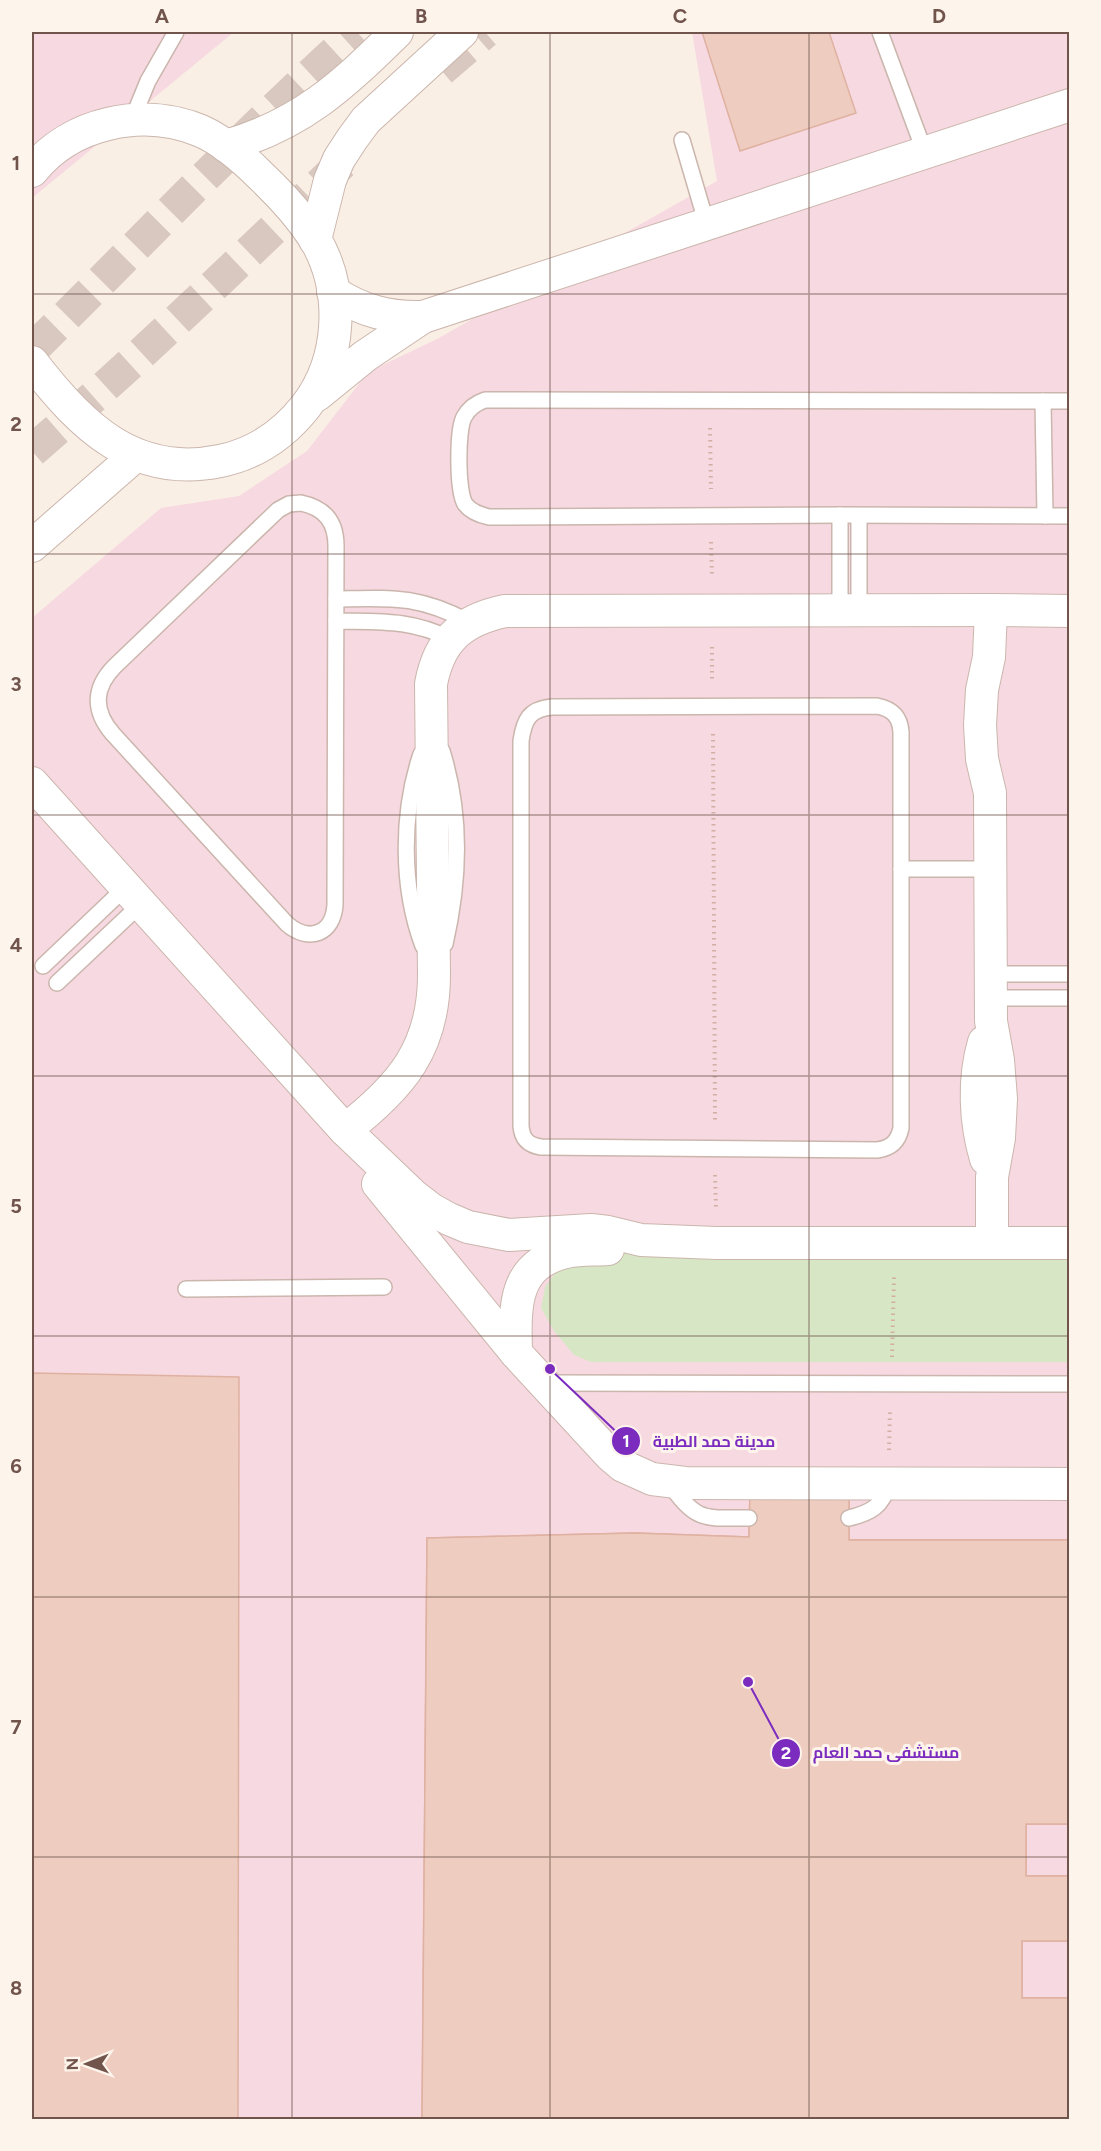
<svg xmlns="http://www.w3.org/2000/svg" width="1101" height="2151" viewBox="0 0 1101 2151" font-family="Figtree,Cairo,sans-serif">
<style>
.medical{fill:#f7d9e1}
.park{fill:#d7e7c5}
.building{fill:#eeccbf;stroke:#dfb1a1;stroke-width:1.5}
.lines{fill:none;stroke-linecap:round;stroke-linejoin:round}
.primary-tunnel{stroke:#d8c8bf;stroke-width:33;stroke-dasharray:33 16;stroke-linecap:butt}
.service-casing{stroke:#cbb6ad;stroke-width:18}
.minor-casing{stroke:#cbb6ad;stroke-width:34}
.path{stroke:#d2afa3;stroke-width:4;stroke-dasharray:1.5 4.5;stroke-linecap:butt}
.service{stroke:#fff;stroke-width:15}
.minor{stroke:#fff;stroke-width:32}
.grid{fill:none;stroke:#71554d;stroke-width:1.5;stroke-opacity:0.55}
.leader{fill:none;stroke:#7b2cbf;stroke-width:2}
.callout-dot{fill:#7b2cbf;stroke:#fdf4eb;stroke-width:2}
.mark-label{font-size:18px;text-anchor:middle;font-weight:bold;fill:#fff}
.callout-label{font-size:16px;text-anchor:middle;font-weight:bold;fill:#7b2cbf;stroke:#fdf4eb;stroke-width:6;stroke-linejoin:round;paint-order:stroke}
.neatline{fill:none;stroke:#71554d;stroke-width:2}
.grid-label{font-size:20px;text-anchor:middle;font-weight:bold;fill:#71554d}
</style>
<rect width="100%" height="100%" fill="#faefe5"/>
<g class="medical">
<path d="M32,32H234L32,198Z"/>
<path d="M692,32H1069V2119H32V618L161,508L239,496L307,451L368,372L437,339L717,181Z"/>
</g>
<path class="park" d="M648,1252L1069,1256V1362H591L574,1355L554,1331L541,1308L545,1287L559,1268L572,1255Z"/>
<g class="building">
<path d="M702,32H829L856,113L740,151Z"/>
<path d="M32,1373L239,1377L238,2120H32Z"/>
<path d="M750,1489L849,1490V1540H1070V1824H1026V1876H1070V1941H1022V1998H1070V2120H422L427,1538L635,1533L749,1537Z"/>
<path d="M750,1489L849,1490V1540H1070V1824H1026V1876H1070V1941H1022V1998H1070V2120H422L427,1538L635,1533L749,1537Z"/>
</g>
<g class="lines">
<g class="primary-tunnel">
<path d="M441,70L485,32"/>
<path d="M32,350C140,244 244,133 357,32"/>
<path d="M32,451C139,359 240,261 342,163"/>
</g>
<defs>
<g id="service">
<path d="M880,32L925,153"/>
<path d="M132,120L148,81L176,32"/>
<path d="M682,140L707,225"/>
<path d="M1043,401L1045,516"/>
<path d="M1070,401L485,400C476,403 469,408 464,417C457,430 457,491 465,504C471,512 480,515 489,517L840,515L1070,516"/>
<path d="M301,503C325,508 336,522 336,546L335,905C333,934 309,943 287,924L113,734C93,711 93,688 115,666L278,510L289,504Z"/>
<path d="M336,599C392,598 418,595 469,622"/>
<path d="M840,610V515"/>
<path d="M859,611V516"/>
<path d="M336,621C378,622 412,619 450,639"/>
<path d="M877,706C892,709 900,716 901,732V1128C898,1142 891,1148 877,1150L541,1147C528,1145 522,1139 521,1126V741C524,720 529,709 552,707Z"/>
<path d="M442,751C462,815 460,879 445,944"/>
<path d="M421,754C401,814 401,887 423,946"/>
<path d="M901,869H990"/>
<path d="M43,966L126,887"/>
<path d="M991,974H1070"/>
<path d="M57,983L141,904"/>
<path d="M990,998H1070"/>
<path d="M186,1289L384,1287"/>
<path d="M546,1383L1070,1384"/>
<path d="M668,1482C697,1522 702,1518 749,1518"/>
<path d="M849,1518C870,1513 884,1506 888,1483"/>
</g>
<g id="minor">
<path d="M226,146C302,124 342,86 397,32"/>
<path d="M32,171C71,122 143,107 201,131C224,141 245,160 262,177C281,195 301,217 315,239C345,290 342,359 306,406C284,434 255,454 220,461C134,479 80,425 32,362"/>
<path d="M315,240L330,180L339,159L352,139L366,120L462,32"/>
<path d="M333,292C362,311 389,318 423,317"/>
<path d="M317,395L365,356L423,317L1070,105"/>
<path d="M32,546L136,455"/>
<path d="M991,610L989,657L982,690L980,725L982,759L990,793L991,1021L998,1060L1001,1099L999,1138L992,1177V1243"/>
<path d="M32,783L345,1130L414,1196L431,1209L449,1219L468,1227L509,1235L591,1230L608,1232L641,1240L716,1243H1070"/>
<path d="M984,1042C973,1079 975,1122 986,1159"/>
<path d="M345,1130C401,1087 434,1048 434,975L431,684C439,640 462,620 505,611L991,610L1070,611"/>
<path d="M378,1184L516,1353L610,1455L623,1466L652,1479L685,1483L1070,1484"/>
<path d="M516,1353C515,1308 512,1265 566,1252C580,1249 594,1250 608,1249"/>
</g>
</defs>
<use href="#service" class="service-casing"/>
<use href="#minor" class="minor-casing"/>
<g class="path">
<path d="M710,428L711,489"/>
<path d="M711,542L712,576"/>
<path d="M712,647V681"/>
<path d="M713,734L715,1122"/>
<path d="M715,1175L716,1209"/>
<path d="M892,1357L894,1277"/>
<path d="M889,1450L890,1409"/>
</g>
<use href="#service" class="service"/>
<use href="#minor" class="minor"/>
</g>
<path class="grid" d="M292,32V2120M550,32V2120M809,32V2120M32,294H1070M32,554H1070M32,815H1070M32,1076H1070M32,1336H1070M32,1597H1070M32,1857H1070"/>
<path class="leader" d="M550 1369L626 1441M748 1682L786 1753"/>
<g class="callout-dot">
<circle cx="550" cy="1369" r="6"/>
<circle cx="748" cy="1682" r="6"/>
<circle cx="626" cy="1441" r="15"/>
<circle cx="786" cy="1753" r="15"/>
</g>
<g class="mark-label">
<text x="626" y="1447">1</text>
<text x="786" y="1759">2</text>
</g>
<g class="callout-label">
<text x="714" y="1447">مدينة حمد الطبية</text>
<text x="886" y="1758">مستشفى حمد العام</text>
</g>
<rect width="1101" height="2151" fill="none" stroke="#fdf4eb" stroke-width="66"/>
<g transform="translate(87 2064) rotate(269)" stroke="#fdf4eb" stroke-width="4.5" paint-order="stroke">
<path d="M0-4.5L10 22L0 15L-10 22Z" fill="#71554d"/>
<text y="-9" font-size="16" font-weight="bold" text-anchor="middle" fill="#71554d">N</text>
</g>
<rect x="33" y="33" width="1035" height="2085" class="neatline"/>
<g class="grid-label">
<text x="162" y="23">A</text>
<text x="421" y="23">B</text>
<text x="680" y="23">C</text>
<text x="939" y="23">D</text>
<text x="16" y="170">1</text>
<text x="16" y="431">2</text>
<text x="16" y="691">3</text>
<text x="16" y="952">4</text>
<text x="16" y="1213">5</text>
<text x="16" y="1473">6</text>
<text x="16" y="1734">7</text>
<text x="16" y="1995">8</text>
</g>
</svg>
